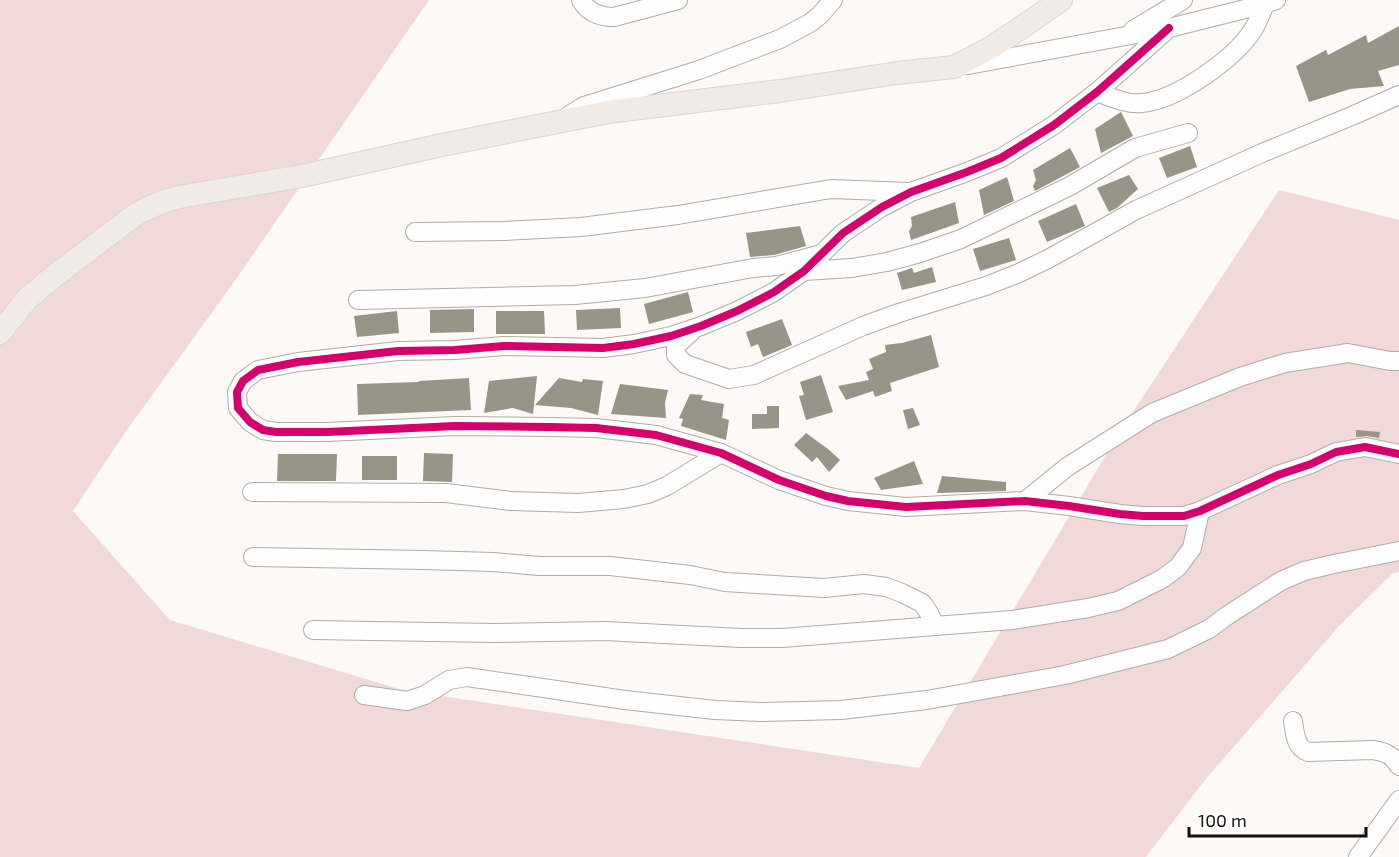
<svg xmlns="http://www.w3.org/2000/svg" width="1399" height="857" viewBox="0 0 1399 857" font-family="'Exo 2',sans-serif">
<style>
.green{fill:#f1d9da}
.building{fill:#979488}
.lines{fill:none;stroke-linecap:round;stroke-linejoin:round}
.minor-casing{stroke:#b1aca6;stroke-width:20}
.major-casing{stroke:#d9d6d4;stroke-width:24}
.minor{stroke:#fffefe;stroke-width:18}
.major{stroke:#f1ebe8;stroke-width:22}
.cycleway-casing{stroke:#fff;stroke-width:11}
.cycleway{stroke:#d6006c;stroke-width:8}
</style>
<rect width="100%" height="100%" fill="#fcf9f6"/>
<path class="green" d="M0,0H429L234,282L124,434L73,511L170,620L402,690L919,768L1119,433L1279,190L1399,220V572L1393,573L1339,626L1204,781L1146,857H0Z"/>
<g class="building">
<path d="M1399,26V65L1378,71L1384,86L1350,89L1309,102L1296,66L1326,50L1328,55L1366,35L1368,43Z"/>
<path d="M1121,112L1133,136L1101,153L1095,129Z"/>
<path d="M1190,146L1197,167L1167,178L1159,158Z"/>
<path d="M1070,148L1080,167L1035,191L1033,186L1036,180L1033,170Z"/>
<path d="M1129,175L1138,189L1117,208L1109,212L1097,188Z"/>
<path d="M1007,177L1014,201L984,215L979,190Z"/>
<path d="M955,202L959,223L911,240L909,231L912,226L911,217Z"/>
<path d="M1076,204L1085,226L1047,242L1038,221Z"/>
<path d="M800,226L806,246L774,255L750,257L746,233Z"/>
<path d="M1009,238L1016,260L980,271L973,249Z"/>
<path d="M932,267L936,282L902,290L897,273L912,268L914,273Z"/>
<path d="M688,292L693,312L649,324L644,304Z"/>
<path d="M620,308L621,328L577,330L576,310Z"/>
<path d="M474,309V332L430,333V310Z"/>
<path d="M397,311L399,333L357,337L354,316Z"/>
<path d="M496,311H544L545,334H496Z"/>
<path d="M782,319L792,345L763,357L758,344L751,347L746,332Z"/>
<path d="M931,335L939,367L890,383L892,391L875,397L873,391L846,400L838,386L869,380L866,372L873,369L869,359L886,352L885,345L902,343Z"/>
<path d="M821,375L833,412L806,420L799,396L804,395L800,382Z"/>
<path d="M537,376L533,414L513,408L484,413L489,381Z"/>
<path d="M469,378L471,410L358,415L357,384L419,382V381Z"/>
<path d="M559,378L582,382L583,379L603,381L598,415L571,408L535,405Z"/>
<path d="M620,384L668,390L665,403L666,418L611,414Z"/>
<path d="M690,394L703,395L701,400L724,404L722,418L729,420L726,440L681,426L683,419L679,418Z"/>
<path d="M767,406H779V428L752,429V414H767Z"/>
<path d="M913,408L920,425L908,429L903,410Z"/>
<path d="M1356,430L1380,432L1379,438L1367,436L1356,437Z"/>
<path d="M806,433L828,449L840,460L829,472L817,457L812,462L794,445Z"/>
<path d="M424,453L453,454L452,482L423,481Z"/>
<path d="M278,454H337L336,481H277Z"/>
<rect x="362" y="456" width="35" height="24"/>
<path d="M914,461L923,484L881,490L874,478Z"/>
<path d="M942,476L1006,482V491L937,493Z"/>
</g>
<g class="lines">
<defs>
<g id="minor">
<path d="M581,0C588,13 600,17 614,17L678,0"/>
<path d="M1169,28L1097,92L1054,125L1001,158L967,172L911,192L882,207L843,233L804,271L774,292L737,311L701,326L671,336L634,344L603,348L504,346L455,350L398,351L298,362L258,370L243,381L237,392L238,408L250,422L263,430L276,432H327L455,426L549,427L596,428L656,435L721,453L779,480L826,496L848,501L906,507L1025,501L1069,506L1120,514L1143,516H1184L1200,511L1278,475L1311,464L1336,452L1365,447L1399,454"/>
<path d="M1133,30L1183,0"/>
<path d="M968,65L1169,28L1265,4L1276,0"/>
<path d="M1097,92C1111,97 1127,105 1142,103C1177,100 1234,59 1253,30C1258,22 1261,13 1265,4"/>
<path d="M568,116L584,106L699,70L780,39L810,23L820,15L833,0"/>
<path d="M415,232L505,231L581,227L678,215L831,189L909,192"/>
<path d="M804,271L852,268L887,262L920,253L961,239L1070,186L1135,148L1188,133"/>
<path d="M358,300L575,295L645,288L753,268L776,266L818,255"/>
<path d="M692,331L676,346V355L685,364L729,379L754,375L863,326L899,313L986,286L1019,273L1048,259L1136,210L1262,153L1354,115L1399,95"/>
<path d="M252,492L446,493L511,501L578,503L624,499L648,494L667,486L721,453"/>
<path d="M1025,501L1067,467L1152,413L1240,377L1285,363L1348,353L1390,361H1399"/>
<path d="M253,557L423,560L493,562L539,566H610L690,575L725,582L824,588L864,584L886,587L902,593L922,603L929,613L935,626L1012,620L1088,608L1118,601L1162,579L1178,567L1192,548L1200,511"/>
<path d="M313,630L493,633L605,631L741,638H782L935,626"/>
<path d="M364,695L407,701L425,695L449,680L467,677L625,700L715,710L761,712L841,710L927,700L1065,675L1168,649L1209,629L1228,615L1281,581L1304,571L1334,564L1399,551"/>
<path d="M1293,721C1295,733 1295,747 1308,752L1373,750C1386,752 1392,755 1399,766"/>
<path d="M1358,857L1399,800"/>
</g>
<path id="major" d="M0,333L27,299L53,277L135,215C149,207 163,201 179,197L302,176L442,145L608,112L780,91L897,73L954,67L992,47L1031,21L1061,0"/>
</defs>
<use href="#minor" class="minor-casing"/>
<use href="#major" class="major-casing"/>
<use href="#minor" class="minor"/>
<use href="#major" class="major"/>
<defs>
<path id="cycleway" d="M1169,28L1097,92L1054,125L1001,158L967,172L911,192L882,207L843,233L804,271L774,292L737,311L701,326L671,336L634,344L603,348L504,346L455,350L398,351L298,362L258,370L243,381L237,392L238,408L250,422L263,430L276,432H327L455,426L549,427L596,428L656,435L721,453L779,480L826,496L848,501L906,507L1025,501L1069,506L1120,514L1143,516H1184L1200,511L1278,475L1311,464L1336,452L1365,447L1399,454"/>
</defs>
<use href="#cycleway" class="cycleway-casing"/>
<use href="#cycleway" class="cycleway"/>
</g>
<path d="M1189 827v9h177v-9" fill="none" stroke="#191109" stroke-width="3"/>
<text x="1198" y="827" font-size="18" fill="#191109" stroke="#ffffff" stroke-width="4.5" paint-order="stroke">100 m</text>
</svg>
